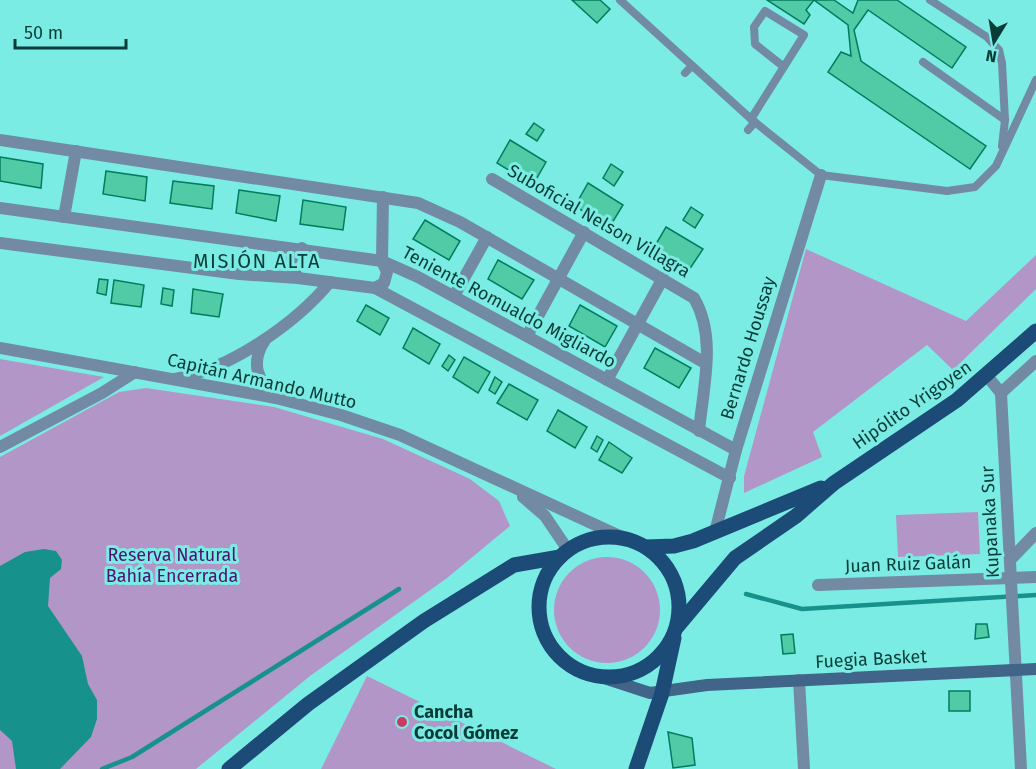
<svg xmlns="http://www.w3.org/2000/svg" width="1036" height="769" viewBox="0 0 1036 769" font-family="'Fira Sans',sans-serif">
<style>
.green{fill:#b296c8}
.water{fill:#16918b}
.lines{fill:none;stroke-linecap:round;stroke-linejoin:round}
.stream{stroke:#16918b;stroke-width:4.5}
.building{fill:#50cba5;stroke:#007c5f;stroke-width:1.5}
.service{stroke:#728aa3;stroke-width:8}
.minor{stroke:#728aa3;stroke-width:12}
.tertiary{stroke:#728aa3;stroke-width:12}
.secondary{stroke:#416589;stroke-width:12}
.primary{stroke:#1b4b76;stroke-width:15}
.poi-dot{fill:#ca3b61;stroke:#7bece4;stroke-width:2}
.labels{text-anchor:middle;stroke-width:6;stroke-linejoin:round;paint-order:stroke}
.street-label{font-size:18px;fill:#073c39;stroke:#7bece4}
.park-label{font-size:18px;fill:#4f1172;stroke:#7bece4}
.poi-label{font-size:18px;font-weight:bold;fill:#073c39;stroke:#7bece4;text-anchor:start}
.neighbourhood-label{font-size:20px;letter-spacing:1.5px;fill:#073c39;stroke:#7bece4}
</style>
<rect width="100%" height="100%" fill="#7bece4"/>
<g class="green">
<path d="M806,249L966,321L1036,255V289L953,370L927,345L813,432L822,457L744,493V476Z"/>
<path d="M0,359L104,377L0,436Z"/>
<path d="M146,388L274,407L383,439L470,479L499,501L510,526L447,578L310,676L196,769H0V457L119,392Z"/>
<path d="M978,512L980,554L898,557L896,515Z"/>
<circle cx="607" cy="610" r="53"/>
<path d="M367,676L556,769H321Z"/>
</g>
<path class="water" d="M44,549L56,551L62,560L61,569L50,578L48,606L82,656L88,684L97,700V719L91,737L60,769H16L12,741L0,730V566L25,552Z"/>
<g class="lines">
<g class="stream">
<path d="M746,594L802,609L1036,595"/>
<path d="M102,769L132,757L399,589"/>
</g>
</g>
<g class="building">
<path d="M572,0H600L610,9L597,23Z"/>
<path d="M767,0H814L806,10L810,15L804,24Z"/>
<path d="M814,0H834L853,13L858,0H897L966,47L952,68L868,10L854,30L861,61L986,146L970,169L828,72L841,52L851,56L848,25Z"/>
<path d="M534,123L544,130L537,141L526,134Z"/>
<path d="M510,140L546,162L533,185L497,163Z"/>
<path d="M0,157L43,164L41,188L0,181Z"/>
<path d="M611,164L623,172L614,186L603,178Z"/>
<path d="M106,171L147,177L145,201L103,194Z"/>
<path d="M173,181L214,186L212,209L170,203Z"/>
<path d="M588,183L623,205L609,228L575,206Z"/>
<path d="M239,190L280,196L276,221L236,213Z"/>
<path d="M303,200L346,207L343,230L300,224Z"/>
<path d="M691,207L703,215L695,228L683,220Z"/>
<path d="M425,220L460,241L449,260L413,239Z"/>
<path d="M666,227L703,249L689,270L653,249Z"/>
<path d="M498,260L534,280L522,299L488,279Z"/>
<path d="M99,279L108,280L106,295L97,293Z"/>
<path d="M114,280L144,285L141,307L111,303Z"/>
<path d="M163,288L174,290L172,306L161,304Z"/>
<path d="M193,289L223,294L219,317L191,313Z"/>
<path d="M366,305L389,318L380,335L357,321Z"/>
<path d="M580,305L617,326L605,347L569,326Z"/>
<path d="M413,328L440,344L429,364L403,348Z"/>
<path d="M655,348L691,368L679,388L644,368Z"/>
<path d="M449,355L455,360L448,371L442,366Z"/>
<path d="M464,357L490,372L478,393L453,377Z"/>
<path d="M495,377L502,382L495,394L489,390Z"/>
<path d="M509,384L538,400L527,420L497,403Z"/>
<path d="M558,410L587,427L575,448L547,431Z"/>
<path d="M597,436L603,440L597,452L591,448Z"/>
<path d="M609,442L632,458L622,473L599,460Z"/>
<path d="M976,624H987L989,637L975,639Z"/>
<path d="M793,634L795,653L783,654L781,635Z"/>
<rect x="949" y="691" width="21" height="20"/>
<path d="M668,732L692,738L695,765L673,768Z"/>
</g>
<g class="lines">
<g class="service">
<path d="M620,0L751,119L821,175L947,191L975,187L996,166L1036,80"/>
<path d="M930,0L987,37L999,50L1002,63L1005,120L1002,146"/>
<path d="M923,62L1005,120"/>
<path d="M685,73L692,66"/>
<path d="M751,119L804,35L765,11L754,27L755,44L784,67"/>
<path d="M748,130L755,122"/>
</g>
<g class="minor">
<path d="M0,140L418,203L460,222L705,363"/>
<path d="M492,179L694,298C717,337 703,388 699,431"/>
<path d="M0,208L382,261L418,277L736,450"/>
<path d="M64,217L76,151"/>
<path d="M0,243L239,274L298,278L375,288L730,478"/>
<path d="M298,278L290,264L294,253L302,248"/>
<path d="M375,288L384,283L387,272L382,261L383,197"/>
<path d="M454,296L487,237"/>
<path d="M527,336L584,232"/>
<path d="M265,340C250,363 257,380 276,398"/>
<path d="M987,376L1001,393L1021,769"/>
<path d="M175,379C230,369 295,324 330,282"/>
<path d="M607,380L663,278"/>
<path d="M1001,393L1036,361"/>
<path d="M0,447L102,393L135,372"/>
<path d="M715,532L736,450L821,175"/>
<path d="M1010,560L1036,533"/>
<path d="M818,585L1036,577"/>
<path d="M799,680L804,769"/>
</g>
<g class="tertiary">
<path d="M0,348L276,398L341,415L400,435L624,538"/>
<path d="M523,497L545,516L568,550"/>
</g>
<path class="secondary" d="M598,676L650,693L707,685L1036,669"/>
<g class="primary">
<circle cx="609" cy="607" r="70"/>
<path d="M646,547L674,546L693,541L821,488"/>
<path d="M677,627L735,558L796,516L834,483L957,400L1036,331"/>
<path d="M229,769L308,704L424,621L514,565L560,557"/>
<path d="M636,769L662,693L674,638"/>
</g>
</g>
<circle class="poi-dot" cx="402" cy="722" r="6"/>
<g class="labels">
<g class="street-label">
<text transform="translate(599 221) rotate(30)" y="6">Suboficial Nelson Villagra</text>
<text transform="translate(509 307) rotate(28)" y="6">Teniente Romualdo Migliardo</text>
<text transform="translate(748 348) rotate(-73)" y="6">Bernardo Houssay</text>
<text transform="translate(262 381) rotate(13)" y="6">Capitán Armando Mutto</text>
<text transform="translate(912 405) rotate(-35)" y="6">Hipólito Yrigoyen</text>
<text transform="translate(990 522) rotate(-93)" y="6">Kupanaka Sur</text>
<text transform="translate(908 564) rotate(-2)" y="6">Juan Ruiz Galán</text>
<text transform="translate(871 659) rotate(-3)" y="6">Fuegia Basket</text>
</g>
<g class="park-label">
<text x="172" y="561">Reserva Natural<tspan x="172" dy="21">Bahía Encerrada</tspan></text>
</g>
<g class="poi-label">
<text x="414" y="718">Cancha<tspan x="414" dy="21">Cocol Gómez</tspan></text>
</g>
<g class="neighbourhood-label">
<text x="257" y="268">MISIÓN ALTA</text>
</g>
</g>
<g transform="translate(994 42) rotate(191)" stroke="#7bece4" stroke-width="4.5" paint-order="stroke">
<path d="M0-4.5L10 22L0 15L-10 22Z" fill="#073c39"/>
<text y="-9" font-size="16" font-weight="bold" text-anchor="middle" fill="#073c39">N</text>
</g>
<path d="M15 39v9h111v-9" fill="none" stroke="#073c39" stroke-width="3"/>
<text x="24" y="39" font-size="18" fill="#073c39" stroke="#7bece4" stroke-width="4.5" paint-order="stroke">50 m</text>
</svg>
